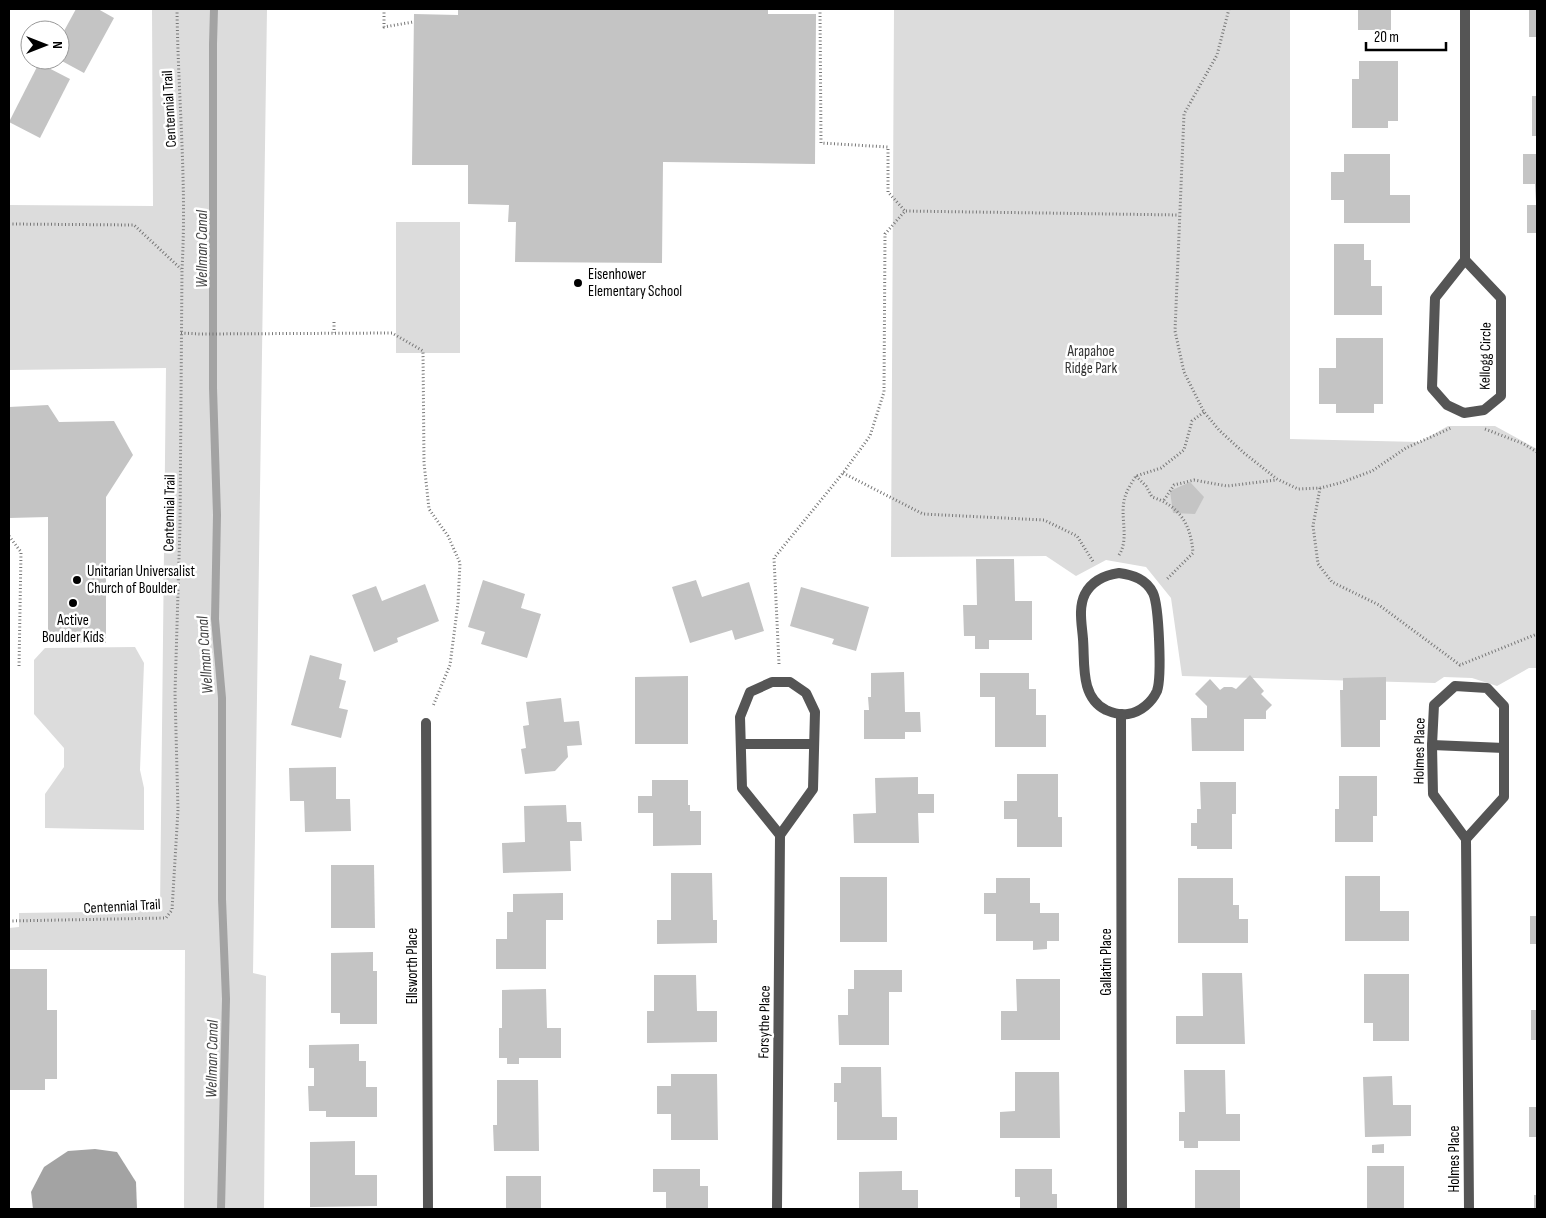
<svg xmlns="http://www.w3.org/2000/svg" width="1546" height="1218" viewBox="0 0 1546 1218" font-family="'Sofia Sans Condensed',sans-serif">
<style>
.green{fill:#dcdcdc}
.water{fill:#a3a3a3}
.lines{fill:none;stroke-linecap:round;stroke-linejoin:round}
.stream{stroke:#a3a3a3;stroke-width:8}
.building{fill:#c4c4c4}
.path{stroke:#777;stroke-width:3;stroke-dasharray:1 2.5;stroke-linecap:butt}
.service{stroke:#555;stroke-width:10}
.minor{stroke:#555;stroke-width:10}
.poi-dot{fill:#000;stroke:#fff;stroke-width:2}
.labels{text-anchor:middle;stroke-width:5;stroke-linejoin:round;paint-order:stroke}
.street-label{font-size:15px;fill:#000;stroke:#fff}
.poi-label{font-size:15px;fill:#000;stroke:#fff;text-anchor:start}
.park-label{font-size:15px;fill:#333;stroke:#fff}
.water-label{font-size:16px;font-style:italic;fill:#444;stroke:#fff}
</style>
<rect width="100%" height="100%" fill="#fff"/>
<g class="green">
<path d="M152,9H267L253,973L266,976L264,1209H184L185,950H9V928L19,927V913L160,911L166,368L9,370V205L153,206Z"/>
<path d="M894,9H1290V439L1420,442L1448,426H1495L1537,449V668H1529L1497,686L1472,678L1444,677L1435,683L1182,676L1171,598L1146,567L1106,560L1076,576L1046,556L891,557Z"/>
<rect x="396" y="222" width="64" height="131"/>
<path d="M135,647L144,663L140,770L144,788V830L45,828V794L64,767V748L34,714V660L45,648Z"/>
</g>
<path class="water" d="M95,1149L117,1152L136,1182L137,1209H33L31,1192L44,1167L68,1151Z"/>
<g class="lines">
<path class="stream" d="M214,9L213,44V388L217,515L215,619L222,698V899L226,999L221,1209"/>
</g>
<g class="building">
<path d="M76,9H98L114,18L84,73L60,60V30H56L58,27L64,31Z"/>
<path d="M458,9H768V14H816L815,164L663,162L662,263L515,262L516,222H508L509,205L468,204V165H412L414,14L458,15Z"/>
<rect x="1358" y="9" width="33" height="21"/>
<rect x="1529" y="9" width="8" height="28"/>
<path d="M1359,61H1398V121H1388V128H1352V79H1359Z"/>
<path d="M39,63L70,79L40,138L9,122Z"/>
<rect x="1532" y="96" width="5" height="40"/>
<path d="M1344,154H1390V195H1410V223H1344V200H1331V172H1344Z"/>
<path d="M1523,154H1537V202H1536L1535,184H1523Z"/>
<rect x="1527" y="205" width="10" height="28"/>
<path d="M1334,244H1364V260H1371V286H1382V315H1334Z"/>
<path d="M1336,338H1383V404H1374V413H1336V404H1319V368H1336Z"/>
<path d="M48,405L59,422L114,421L133,455L106,497V643H48V517L9,518V407Z"/>
<path d="M1190,482L1204,497L1195,514L1173,513L1170,491Z"/>
<path d="M976,559H1014L1015,601H1032V640H989V649H975V636H964L963,605H977Z"/>
<path d="M483,580L525,594L521,608L541,614L527,658L481,644L485,632L468,627Z"/>
<path d="M696,580L702,597L749,582L764,631L735,640L732,630L690,643L672,587Z"/>
<path d="M425,584L439,621L397,638L398,642L374,652L352,595L376,586L382,601Z"/>
<path d="M801,587L869,607L856,651L832,644L834,639L790,626Z"/>
<path d="M310,655L342,664L339,679L346,681L339,708L348,710L341,738L291,725Z"/>
<path d="M904,672L905,712H920L921,732H905V739H864V710H869L868,697H871V673Z"/>
<path d="M980,673H1029V689H1036V715H1046V747H995V697H980Z"/>
<path d="M1250,675L1264,691L1261,694L1272,705L1266,711V719H1244V751H1192L1191,718H1207V706L1195,694L1210,679L1220,690L1224,687H1232L1236,689Z"/>
<path d="M688,676V744H635V677Z"/>
<path d="M1386,677V720H1380V747H1341L1340,690H1343V678Z"/>
<path d="M561,698L564,722L579,721L582,745L567,746L568,757L555,771L525,774L521,749L526,748L523,726L529,725L526,702Z"/>
<path d="M336,767V799H350L351,831L305,832L304,801H290L289,768Z"/>
<path d="M1017,774H1058V817H1062V847H1017V819H1004V801H1017Z"/>
<path d="M1339,776H1377V816H1373V842H1335V809H1339Z"/>
<path d="M918,777V794H934V813H918L919,843H854L853,814L876,813L875,778Z"/>
<path d="M652,780H688V805H690V811H701V845L653,846V813H638V796H652Z"/>
<path d="M1200,782H1236V814H1232V849H1197V846H1191V823H1197V809H1201Z"/>
<path d="M566,805L567,822H581L582,841H570L571,871L503,873L502,843L525,842L524,806Z"/>
<path d="M331,865H374L375,928H331Z"/>
<path d="M671,873H712L713,920H717V943L657,944V920H671Z"/>
<path d="M1345,876H1380V911H1409V941H1345Z"/>
<rect x="840" y="877" width="47" height="65"/>
<path d="M996,878H1030V903H1040V913H1059V941H1047V949L1033,950V941H996V914H984V893H996Z"/>
<path d="M1178,878H1233V905H1239V919H1248V943H1178Z"/>
<path d="M563,893V920H546V969H496V939H507V912H513V894Z"/>
<rect x="1530" y="916" width="7" height="28"/>
<path d="M373,952V971H377V1024H340V1013H331V953Z"/>
<path d="M9,969H47V1010H57V1079H45V1090H9Z"/>
<path d="M854,970H902V992H889V1045H839L838,1015H848V989H854Z"/>
<path d="M1202,973H1242L1245,1044H1176V1016H1203Z"/>
<path d="M1364,974H1409V1041H1373V1023H1364Z"/>
<path d="M654,975H696L697,1011H717V1042L647,1043V1011H654Z"/>
<path d="M1016,979H1060V1040H1001V1011H1017Z"/>
<path d="M546,989L547,1028H561V1058H519V1064H507V1058H499V1028H502V990Z"/>
<rect x="1531" y="1010" width="6" height="30"/>
<path d="M359,1044V1061H366V1087H377V1117H326V1111H309L308,1086H314V1068H309V1045Z"/>
<path d="M841,1067H881L882,1117H897V1140H837V1102H834V1083H841Z"/>
<path d="M1184,1070H1225L1226,1114H1240V1141H1198V1148H1184V1141H1179V1112H1185Z"/>
<path d="M1015,1072H1059L1060,1138H1000V1112L1015,1111Z"/>
<path d="M671,1074H717L718,1140H671V1114H657V1086H671Z"/>
<path d="M1392,1076L1393,1105H1411V1136L1365,1137L1363,1077Z"/>
<path d="M497,1080H538L539,1151H494L493,1125H497Z"/>
<rect x="1529" y="1107" width="8" height="30"/>
<path d="M355,1141V1175H377V1206L310,1207V1142Z"/>
<path d="M1384,1144V1153H1372V1145Z"/>
<rect x="1367" y="1166" width="37" height="43"/>
<path d="M653,1169H700V1186H708V1209H666V1192H653Z"/>
<path d="M1015,1169H1052V1194H1057V1209H1020V1197H1015Z"/>
<rect x="1195" y="1170" width="45" height="39"/>
<path d="M902,1171V1190H918V1208L859,1209V1172Z"/>
<rect x="506" y="1176" width="35" height="33"/>
<rect x="1534" y="1195" width="3" height="14"/>
</g>
<g class="lines">
<g class="path">
<path d="M384,9V27L413,22"/>
<path d="M820,9L821,143L888,147V192L905,211"/>
<path d="M1229,9L1217,55L1184,114L1175,331L1184,372L1204,412L1219,430L1244,453L1277,479L1298,489L1320,488L1340,483L1372,471L1406,448L1451,428"/>
<path d="M9,224L134,225L181,269"/>
<path d="M334,322V333"/>
<path d="M181,333L200,334L392,333L423,351L424,463L429,509L448,536L460,563L458,603L450,665L433,706"/>
<path d="M1485,429L1524,444L1537,452"/>
<path d="M843,473L923,514L1044,520L1077,536L1094,563"/>
<path d="M1136,476L1146,486L1152,497C1180,506 1191,525 1193,553L1166,580"/>
<path d="M1320,488L1313,526L1318,564L1332,582L1379,605L1460,665L1537,634"/>
<path d="M1164,500L1174,485L1194,480L1227,486L1276,480"/>
<path d="M9,536L21,552L19,668"/>
<path d="M1119,555C1130,538 1119,516 1125,497C1127,490 1132,482 1136,476L1161,468L1184,450L1192,421L1204,412"/>
<path d="M779,664L774,558L843,473L870,436L884,392L885,234L905,211L1179,215"/>
<path d="M9,921L166,918L172,910L178,810L175,693L180,525L182,269C187,182 178,96 177,9"/>
</g>
<g class="service">
<path d="M741,744H814"/>
<path d="M1432,745L1504,748"/>
</g>
<g class="minor">
<path d="M1465,260L1501,298V396L1484,410L1464,413L1447,405L1432,388L1435,298L1465,260V9"/>
<path d="M1119,573C1133,575 1146,579 1153,593C1159,606 1162,677 1157,691C1152,702 1141,712 1128,714C1121,715 1113,713 1106,710C1080,697 1085,664 1083,639C1082,625 1078,608 1085,594C1092,581 1105,575 1119,573Z"/>
<path d="M1121,714L1122,1209"/>
<path d="M426,723L428,1209"/>
<path d="M1466,839L1504,797V706L1487,688L1455,686L1434,705L1432,745L1433,794L1466,839L1469,1209"/>
<path d="M777,1209L780,835L813,789L815,712L806,693L790,682H772L750,692L740,717L742,788L780,835"/>
</g>
</g>
<g class="poi-dot">
<circle cx="578" cy="283" r="5"/>
<circle cx="77" cy="580" r="5"/>
<circle cx="73" cy="603" r="5"/>
</g>
<g class="labels">
<g class="street-label">
<text transform="translate(169 109) rotate(-93)" y="5">Centennial Trail</text>
<text transform="translate(1485 356) rotate(-89)" y="5">Kellogg Circle</text>
<text transform="translate(169 513) rotate(-89)" y="5">Centennial Trail</text>
<text transform="translate(1419 751) rotate(-89)" y="5">Holmes Place</text>
<text transform="translate(122 906) rotate(-3)" y="5">Centennial Trail</text>
<text transform="translate(1106 962) rotate(-90)" y="5">Gallatin Place</text>
<text transform="translate(412 966) rotate(-90)" y="5">Ellsworth Place</text>
<text transform="translate(764 1022) rotate(-89)" y="5">Forsythe Place</text>
<text transform="translate(1454 1159) rotate(-90)" y="5">Holmes Place</text>
</g>
<g class="poi-label">
<text x="588" y="279">Eisenhower<tspan x="588" dy="17">Elementary School</tspan></text>
<text x="87" y="576">Unitarian Universalist<tspan x="87" dy="17">Church of Boulder</tspan></text>
<text x="73" y="625" text-anchor="middle">Active<tspan x="73" dy="17">Boulder Kids</tspan></text>
</g>
<g class="park-label">
<text x="1091" y="356">Arapahoe<tspan x="1091" dy="17">Ridge Park</tspan></text>
</g>
<g class="water-label">
<text transform="translate(201 249) rotate(-90)" y="6">Wellman Canal</text>
<text transform="translate(204 655) rotate(-94)" y="6">Wellman Canal</text>
<text transform="translate(211 1059) rotate(-89)" y="6">Wellman Canal</text>
</g>
</g>
<rect width="1546" height="1218" fill="none" stroke="#000000" stroke-width="20"/>
<g transform="translate(45 45) rotate(90)"><circle r="24" fill="#ffffff" stroke="#999999"/>
<path d="M0-4L9 19L0 12L-9 19Z" fill="#000000"/>
<text y="-8" font-size="14" font-weight="bold" text-anchor="middle" fill="#000000">N</text>
</g>
<path d="M1366 42v8h80v-8" fill="none" stroke="#000000" stroke-width="2.5"/>
<text x="1374" y="42" font-size="15" fill="#000000" stroke="#ffffff" stroke-width="4" paint-order="stroke">20 m</text>
</svg>
